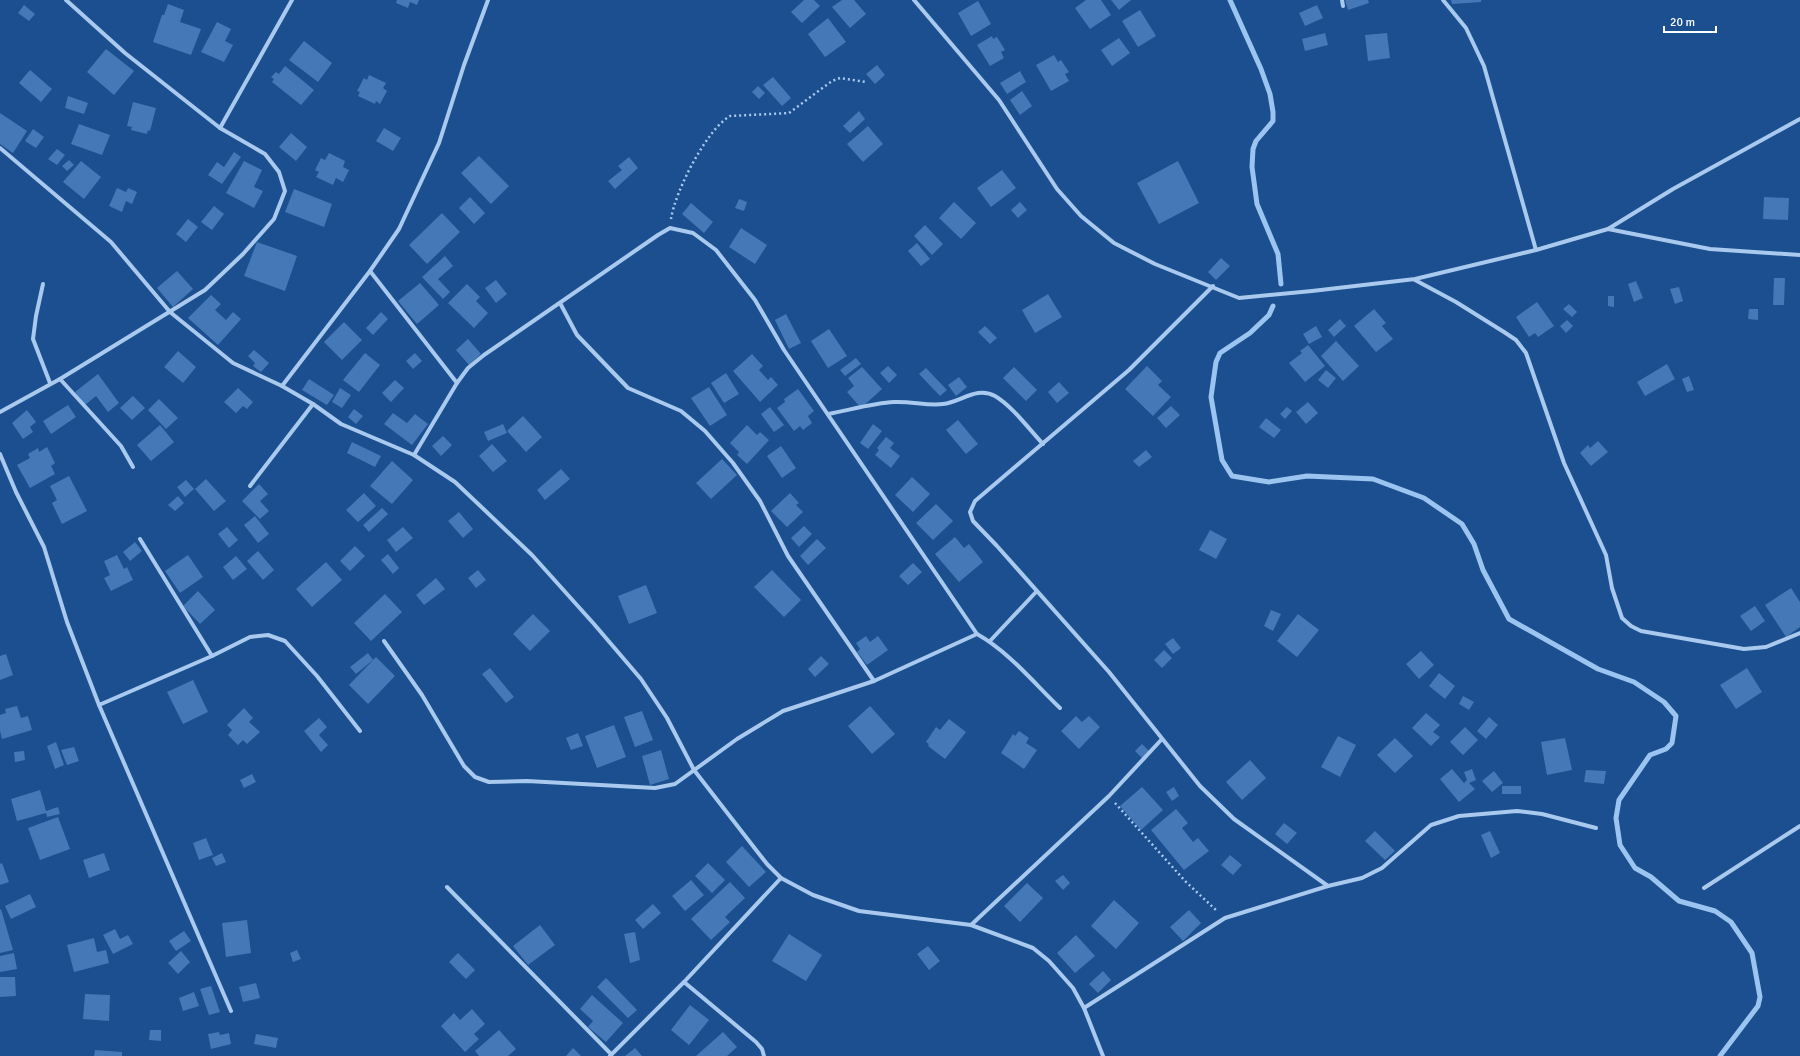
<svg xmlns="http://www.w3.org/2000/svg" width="1800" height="1056" viewBox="0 0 1800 1056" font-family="Signika,sans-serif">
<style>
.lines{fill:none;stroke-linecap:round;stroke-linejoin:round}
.stream{stroke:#9cc4f0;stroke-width:5}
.building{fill:#4478b7}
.path{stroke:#a9c9ee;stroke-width:2.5;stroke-dasharray:2 3;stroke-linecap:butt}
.street{stroke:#a9c9ee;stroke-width:4}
</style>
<rect width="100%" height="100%" fill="#1b4f8f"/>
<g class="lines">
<g class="stream">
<path d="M1230,0L1261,69L1270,94L1273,112V121L1256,141L1253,149L1252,167L1257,204L1278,254L1281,284"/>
<path d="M1273,306L1269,315L1250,333L1220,353L1216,362L1211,397L1222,460L1232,476L1269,482L1307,476L1373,479L1424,498L1462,524L1474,544L1483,570L1509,619L1598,669L1634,682L1664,702L1676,716L1672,743L1666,749L1650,755L1619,800L1616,818L1620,845L1635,868L1651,877L1679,901L1715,911L1731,922L1752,953L1760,997L1758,1006L1720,1056"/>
</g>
</g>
<g class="building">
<path d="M397,0H419L417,5L410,2L408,8L396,3Z"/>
<path d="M804,0H814L820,6L802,23L791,12Z"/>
<path d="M842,0H854L866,14L850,28L832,7Z"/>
<path d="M1086,0H1101L1111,15L1090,29L1075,8Z"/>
<path d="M1111,0H1131L1119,10Z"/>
<path d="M1345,0H1368L1369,3L1348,10Z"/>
<path d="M1451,0H1481V2L1452,4Z"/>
<path d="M978,1L991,24L971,36L958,13Z"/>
<path d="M168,4L184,10L180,22L201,29L191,55L153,42L162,15H164Z"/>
<path d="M24,5L35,14L29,21L18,13Z"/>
<path d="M1317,5L1323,18L1305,26L1299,13Z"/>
<path d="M1140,10L1156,36L1138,47L1122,21Z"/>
<path d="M828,18L846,42L825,57L808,34Z"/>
<path d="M217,22L231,29L225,41L233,45L224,62L201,52Z"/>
<path d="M1325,33L1328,45L1305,51L1302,39Z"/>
<path d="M1387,33L1390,58L1368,61L1365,35Z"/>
<path d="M992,36L993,39L997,37L1005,50L1001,52L1004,58L990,66L977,45Z"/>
<path d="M1119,38L1130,53L1112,66L1101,50Z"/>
<path d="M304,41L332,63L318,82L289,60Z"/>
<path d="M106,49L134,71L114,95L87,72Z"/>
<path d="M1054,55L1058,62L1061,60L1069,72L1065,74L1069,81L1051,91L1036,65Z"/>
<path d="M877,65L885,75L875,84L866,74Z"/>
<path d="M285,66L314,90L301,105L272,82L274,79L271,77L276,72L279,74Z"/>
<path d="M30,70L52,89L41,102L19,83Z"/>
<path d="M1020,71L1026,82L1007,94L1000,83Z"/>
<path d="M369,75L386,83L383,88L387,91L380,104L376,101L375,104L358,96L360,92L357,91L364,78L367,80Z"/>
<path d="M773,77L791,98L782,106L763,85Z"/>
<path d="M758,86L765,93L759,99L752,92Z"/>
<path d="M1022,91L1032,106L1020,115L1010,100Z"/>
<path d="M68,96L88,103L84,114L65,108Z"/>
<path d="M133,102L156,108L150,131L148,130L147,134L131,130L132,127L127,126Z"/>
<path d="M859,111L865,119L850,133L843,126Z"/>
<path d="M0,113L27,131L13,153L0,144Z"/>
<path d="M79,124L110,135L102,155L71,144Z"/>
<path d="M868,126L883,144L863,162L847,144Z"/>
<path d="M384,128L401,138L393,151L376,141Z"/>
<path d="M33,129L44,137L36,148L25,141Z"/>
<path d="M291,133L307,147L296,161L279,147Z"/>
<path d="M57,149L65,155L57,165L48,159Z"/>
<path d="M234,152L241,157L222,184L208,175L217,162L224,167Z"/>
<path d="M329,153L345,161L343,167L349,170L343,182L336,178L333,185L316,177L319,172L315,170L321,158L325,160Z"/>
<path d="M479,156L509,186L491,204L461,173Z"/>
<path d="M629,157L638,168L615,189L608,181L622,170L618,166Z"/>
<path d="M69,160L74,165L67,171L62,166Z"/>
<path d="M81,161L101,177L84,199L63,182Z"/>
<path d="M244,161L262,170L254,187L263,191L254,208L226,193Z"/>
<path d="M1178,161L1199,203L1159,224L1137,183Z"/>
<path d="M1002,170L1016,188L991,207L977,188Z"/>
<path d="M117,188L126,192L128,188L137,192L132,204L126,201L122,212L109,206Z"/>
<path d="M294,189L332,204L324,227L285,212Z"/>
<path d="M470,197L485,213L474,224L459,208Z"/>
<path d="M1764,197L1789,198L1788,220L1763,219Z"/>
<path d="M739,199L747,202L744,211L735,208Z"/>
<path d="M954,202L976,223L961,239L939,218Z"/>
<path d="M1020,202L1027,210L1018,218L1011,210Z"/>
<path d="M691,203L713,222L704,233L682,214Z"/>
<path d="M214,206L224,214L212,230L201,222Z"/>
<path d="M442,213L460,232L427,264L409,245Z"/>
<path d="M188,219L198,227L186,242L176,234Z"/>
<path d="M925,225L943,244L932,255L914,236Z"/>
<path d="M741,228L767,245L755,264L729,247Z"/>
<path d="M257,242L297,256L285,291L244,276Z"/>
<path d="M917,243L930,259L921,266L908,251Z"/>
<path d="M445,256L453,266L438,279L450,292L443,299L422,277Z"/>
<path d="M1221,258L1230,266L1216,280L1208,272Z"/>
<path d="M177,271L193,289L173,307L157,288Z"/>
<path d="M1774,278H1785L1784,305H1773Z"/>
<path d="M496,280L507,294L496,303L485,288Z"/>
<path d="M1636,281L1643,298L1634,302L1628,284Z"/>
<path d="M420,283L439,305L417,324L398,301Z"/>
<path d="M467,284L480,297L476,301L488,313L474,328L448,303Z"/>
<path d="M1679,287L1683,301L1675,304L1670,289Z"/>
<path d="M1048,294L1062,317L1035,333L1022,310Z"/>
<path d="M211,295L221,304L215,310L226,320L233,312L241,319L218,345L188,318Z"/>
<path d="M1608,296H1614V307L1608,306Z"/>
<path d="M1537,302L1554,326L1538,337L1535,333L1529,337L1516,317Z"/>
<path d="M1569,304L1577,312L1572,317L1563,309Z"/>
<path d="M1374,309L1386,323L1382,326L1393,339L1376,352L1354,326Z"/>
<path d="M1749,309H1758V320L1748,319Z"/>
<path d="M381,312L388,319L373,335L366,328Z"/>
<path d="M786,314L801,343L789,349L775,320Z"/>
<path d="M1340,319L1346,326L1334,337L1328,330Z"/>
<path d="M1567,320L1573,326L1566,333L1560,326Z"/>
<path d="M344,322L362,340L342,360L324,342Z"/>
<path d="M985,326L997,338L990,344L978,332Z"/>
<path d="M1316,326L1322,337L1309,344L1303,334Z"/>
<path d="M829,329L847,356L828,368L811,341Z"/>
<path d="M468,339L481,354L469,365L456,350Z"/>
<path d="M1336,341L1359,366L1343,381L1321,356Z"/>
<path d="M1308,345L1325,366L1305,382L1289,363L1302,353L1300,351Z"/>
<path d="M254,350L269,363L261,372L253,366L255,363L248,356Z"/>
<path d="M178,351L196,367L183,383L164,367Z"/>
<path d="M365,353L380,365L359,392L343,380Z"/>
<path d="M415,353L422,361L413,369L406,361Z"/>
<path d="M752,354L763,366L759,370L768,380L771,377L778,385L760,402L733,371Z"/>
<path d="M856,358L861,364L845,376L840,370Z"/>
<path d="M1667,364L1675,379L1645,396L1637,382Z"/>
<path d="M888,366L897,375L889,383L880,373Z"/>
<path d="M1147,366L1162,381L1158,385L1171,397L1153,416L1125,389Z"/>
<path d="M862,367L882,389L861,408L847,392L854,386L848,378Z"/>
<path d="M1014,367L1037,390L1026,401L1003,378Z"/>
<path d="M926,368L947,390L940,396L919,374Z"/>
<path d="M1326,370L1336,378L1328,388L1318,380Z"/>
<path d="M726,373L739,394L724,403L711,383Z"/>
<path d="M98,374L119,403L108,412L96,396L85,405L75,392Z"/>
<path d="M1689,376L1694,390L1687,392L1682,379Z"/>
<path d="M959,377L967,387L956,396L948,385Z"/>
<path d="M309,379L334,395L327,405L302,390Z"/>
<path d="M395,380L404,388L391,402L382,393Z"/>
<path d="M1059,382L1069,393L1057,403L1048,392Z"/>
<path d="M709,387L727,415L710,426L691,398Z"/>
<path d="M238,388L253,402L247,409L243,406L236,413L224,402Z"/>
<path d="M340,388L351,395L342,408L332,402Z"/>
<path d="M798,389L814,411L808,416L812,423L803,430L800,426L794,431L777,408L785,402L784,399Z"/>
<path d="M133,396L145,408L132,420L120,408Z"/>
<path d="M159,399L178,418L166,429L148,410Z"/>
<path d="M1308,402L1318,413L1306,424L1296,412Z"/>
<path d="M68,405L76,417L51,434L43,421Z"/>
<path d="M1171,406L1180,415L1166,428L1157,418Z"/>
<path d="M770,407L784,425L774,432L761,414Z"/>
<path d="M1287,407L1292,411L1285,419L1280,414Z"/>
<path d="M354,409L363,416L356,424L348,417Z"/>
<path d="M27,410L36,422L30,427L33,432L23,439L12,423Z"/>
<path d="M393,413L407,423L415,414L428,424L412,445L384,424Z"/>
<path d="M523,416L542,437L526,452L507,431Z"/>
<path d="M1266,418L1281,430L1274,438L1259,427Z"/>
<path d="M958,420L978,444L966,454L946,430Z"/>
<path d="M503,424L507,433L488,441L484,432Z"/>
<path d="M873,424L882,431L868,449L860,443Z"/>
<path d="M160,425L174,442L151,461L137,445Z"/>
<path d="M747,425L757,435L760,432L769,440L747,464L737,455L739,452L730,443Z"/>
<path d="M443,436L452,445L441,456L432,446Z"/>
<path d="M886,437L894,443L890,448L900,456L891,468L875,455L879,450L877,448Z"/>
<path d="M1598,441L1608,452L1591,466L1580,453L1588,445L1590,448Z"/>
<path d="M352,442L381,456L375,467L347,453Z"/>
<path d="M492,444L507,461L493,472L479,456Z"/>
<path d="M781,446L796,468L782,478L767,456Z"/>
<path d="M47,447L55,463L51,466L55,474L30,488L17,465L30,458L28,454L38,448L39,452Z"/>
<path d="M1146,450L1152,457L1139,467L1133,461Z"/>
<path d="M722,459L737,475L711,499L696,483Z"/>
<path d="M392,461L413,480L392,504L370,486Z"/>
<path d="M561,469L570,479L545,500L537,490Z"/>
<path d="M69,476L87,511L62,524L52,503L57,500L50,486Z"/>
<path d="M912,477L930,494L913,512L895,495Z"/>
<path d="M206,479L226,501L214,511L195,489Z"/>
<path d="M186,480L194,489L185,497L177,487Z"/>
<path d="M259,484L268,494L260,501L269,511L260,519L242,501Z"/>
<path d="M364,493L376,506L358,522L346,510Z"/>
<path d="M790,493L799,503L796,505L803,512L787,527L771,511Z"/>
<path d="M178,496L184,503L175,511L168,505Z"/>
<path d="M936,504L953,521L933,540L916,523Z"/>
<path d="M382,508L388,514L369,532L363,525Z"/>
<path d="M459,512L473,529L463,538L448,521Z"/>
<path d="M255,516L269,534L258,543L244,525Z"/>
<path d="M804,526L812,534L799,547L791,538Z"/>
<path d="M227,527L238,540L229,548L218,534Z"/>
<path d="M403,527L413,538L396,552L387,540Z"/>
<path d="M1210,530L1227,539L1216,559L1199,550Z"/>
<path d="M955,537L964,548L969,544L983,562L959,582L935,554Z"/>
<path d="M817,539L826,548L808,565L800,556Z"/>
<path d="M135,542L142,551L130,561L123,552Z"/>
<path d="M355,546L365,556L350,571L340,561Z"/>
<path d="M258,551L274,570L263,580L247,561Z"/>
<path d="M388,554L399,568L393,574L381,560Z"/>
<path d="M117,555L124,569L127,567L133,580L111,591L104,578L110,575L104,561Z"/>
<path d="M188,555L203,577L180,593L165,571Z"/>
<path d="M236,556L247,569L233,580L223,567Z"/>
<path d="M326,562L342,580L312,607L296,589Z"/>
<path d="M913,563L922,572L908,585L899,576Z"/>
<path d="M478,570L486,580L476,588L468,578Z"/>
<path d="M772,570L801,600L784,617L754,587Z"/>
<path d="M436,578L445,589L424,605L416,595Z"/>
<path d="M646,585L657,613L629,624L618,596Z"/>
<path d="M1791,588L1800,602V627L1786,637L1765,605Z"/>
<path d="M198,591L215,610L200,624L183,606Z"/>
<path d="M385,594L402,612L371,641L354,623Z"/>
<path d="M1755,606L1765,621L1751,631L1740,616Z"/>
<path d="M1271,610L1281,614L1273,631L1264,626Z"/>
<path d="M533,614L550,631L530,651L513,634Z"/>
<path d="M1298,614L1319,630L1297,657L1277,641Z"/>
<path d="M866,636L870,642L878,636L888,650L867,665L857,652L860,649L856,643Z"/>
<path d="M1173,638L1181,648L1173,654L1165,644Z"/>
<path d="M1164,650L1172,658L1162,668L1154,660Z"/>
<path d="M1421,651L1434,665L1419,679L1406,664Z"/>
<path d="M368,653L373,660L356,674L350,667Z"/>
<path d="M6,654L13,675L0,680V656Z"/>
<path d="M821,656L829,664L815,677L808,669Z"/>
<path d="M376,657L395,676L368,704L349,685Z"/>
<path d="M490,668L514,697L506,703L482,674Z"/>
<path d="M1747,668L1762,692L1736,709L1720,685Z"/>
<path d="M1439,673L1455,686L1445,699L1429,686Z"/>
<path d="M193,680L208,712L183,724L167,692Z"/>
<path d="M1463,696L1474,702L1469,710L1459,704Z"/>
<path d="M17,706L21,718L28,716L32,730L2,739L0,731V715L6,713L5,709Z"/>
<path d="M870,706L895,734L872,754L848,726Z"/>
<path d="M244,708L253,718L249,722L260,732L247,744L243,740L238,745L228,735L232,730L227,725Z"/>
<path d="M642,711L653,740L635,747L624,717Z"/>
<path d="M1426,713L1440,725L1433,732L1440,737L1431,746L1412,728Z"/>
<path d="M1076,716L1082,722L1089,716L1100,727L1079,749L1061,731Z"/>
<path d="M1489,717L1498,725L1486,739L1477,731Z"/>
<path d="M319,718L327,727L319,735L328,745L321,752L304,731Z"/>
<path d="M949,719L966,732L945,759L928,746L929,744L926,742L936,727L940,730Z"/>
<path d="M614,725L626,757L597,768L585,736Z"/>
<path d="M1465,727L1478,740L1463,755L1450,742Z"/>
<path d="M1019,731L1029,738L1026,743L1037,750L1024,769L1001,753L1013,734L1015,736Z"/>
<path d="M578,733L583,746L571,750L566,738Z"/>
<path d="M1338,736L1356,745L1340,777L1321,767Z"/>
<path d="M1395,738L1413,756L1395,773L1377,755Z"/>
<path d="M1565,738L1572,770L1547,775L1541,742Z"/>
<path d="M56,742L64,765L55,769L47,746Z"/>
<path d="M1142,744L1149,751L1142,758L1135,751Z"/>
<path d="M74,747L79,761L67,765L61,750Z"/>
<path d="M661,750L669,779L650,785L642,756Z"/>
<path d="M24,751L25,760L15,762L14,752Z"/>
<path d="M1250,760L1266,778L1242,800L1226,782Z"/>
<path d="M1452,769L1464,783L1467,780L1464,772L1472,769L1476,780L1469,783L1475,789L1459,802L1440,779Z"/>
<path d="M1586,770L1606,771L1604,784L1584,782Z"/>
<path d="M1494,771L1503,783L1492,792L1482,781Z"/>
<path d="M252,774L256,782L244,788L240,780Z"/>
<rect x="1502" y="786" width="19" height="8"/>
<path d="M1142,787L1163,810L1141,830L1120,806Z"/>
<path d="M1174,787L1179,796L1172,801L1166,792Z"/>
<path d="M40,790L46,811L58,807L60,814L47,817L46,813L17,821L11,799Z"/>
<path d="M1176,809L1188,823L1182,828L1193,842L1198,838L1209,851L1184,870L1151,830Z"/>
<path d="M58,817L70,849L40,860L28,828Z"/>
<path d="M1284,823L1297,833L1287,844L1275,834Z"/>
<path d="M1375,831L1395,851L1385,860L1365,841Z"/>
<path d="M1490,831L1500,853L1491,858L1481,835Z"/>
<path d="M206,838L213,855L199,860L193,843Z"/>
<path d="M742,846L766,872L749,887L726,862Z"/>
<path d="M104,853L110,870L89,878L83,860Z"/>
<path d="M222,853L226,862L216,866L212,858Z"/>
<path d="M1230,855L1242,865L1233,875L1221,865Z"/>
<path d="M2,863L9,882L0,885V864Z"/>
<path d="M708,863L725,880L712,893L695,876Z"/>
<path d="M1063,875L1070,883L1063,890L1055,881Z"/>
<path d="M691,880L704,895L685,911L672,896Z"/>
<path d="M730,882L745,898L725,917L730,922L711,940L691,919Z"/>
<path d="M1027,883L1043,898L1020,922L1004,906Z"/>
<path d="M30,894L36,907L11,919L5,906Z"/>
<path d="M1114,900L1139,923L1116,949L1091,926Z"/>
<path d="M653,904L661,913L643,929L635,920Z"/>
<path d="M1,909L13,950L0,953V910Z"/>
<path d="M1189,910L1201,923L1183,941L1170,927Z"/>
<path d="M247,920L251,953L226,957L222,923Z"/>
<path d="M540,925L555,945L528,965L513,946Z"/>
<path d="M115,929L120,939L128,935L133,944L113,954L103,935Z"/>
<path d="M184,931L191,941L176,951L169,941Z"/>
<path d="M635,932L640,960L630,963L624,934Z"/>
<path d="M789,934L822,955L806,981L772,961Z"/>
<path d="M1076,935L1095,956L1075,973L1057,953Z"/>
<path d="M94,938L97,952L106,950L109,963L74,972L67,945Z"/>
<path d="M928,946L940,961L929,970L917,954Z"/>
<path d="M297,950L301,959L293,962L290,953Z"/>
<path d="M181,951L190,962L178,974L168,963Z"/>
<path d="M14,953L17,969L0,972V956Z"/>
<path d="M458,953L475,970L466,979L449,962Z"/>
<path d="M1103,971L1111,980L1098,993L1089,984Z"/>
<path d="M0,977H15L16,996L0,997Z"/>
<path d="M606,978L637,1010L628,1018L597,987Z"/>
<path d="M256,983L260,998L243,1002L239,987Z"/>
<path d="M211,986L220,1012L209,1015L200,989Z"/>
<path d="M194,992L199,1006L183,1011L179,998Z"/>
<path d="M85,994L110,995L109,1021L83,1019Z"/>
<path d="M592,995L623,1023L606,1042L588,1027L593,1021L580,1009Z"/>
<path d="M690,1005L709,1020L689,1045L671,1030Z"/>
<path d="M472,1009L485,1024L474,1034L479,1039L465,1052L441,1026L454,1013L460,1020Z"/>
<path d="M150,1030H161V1041L149,1040Z"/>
<path d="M499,1030L516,1049L508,1056H479L475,1051Z"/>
<path d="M219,1032L220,1035L229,1033L231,1044L211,1049L208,1034Z"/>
<path d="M723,1032L737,1047L727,1056H696Z"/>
<path d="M256,1034L278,1038L276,1048L254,1044Z"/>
<path d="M573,1048L581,1056H566Z"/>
<path d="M635,1048L642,1056H625Z"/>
<path d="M95,1050L122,1052V1056H94Z"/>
</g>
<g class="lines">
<g class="path">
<path d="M671,219C675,192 706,130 730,116L789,113L832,81L840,78L866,82"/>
<path d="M1115,803L1185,881L1217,911"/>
</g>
<g class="street">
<path d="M914,0L999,100L1057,189L1081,216L1114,243L1155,264L1239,298L1312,291L1415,279L1536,250L1608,229L1710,249L1800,255"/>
<path d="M1342,0L1343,6"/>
<path d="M1443,0L1466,28L1484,66L1536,250"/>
<path d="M220,128L292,0"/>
<path d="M0,148L111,242L170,312L233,363L282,386L313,404L341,424L414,455L455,482L532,555L594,624L641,679L667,718L694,770L767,864L781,878L813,895L859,911L971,925L1033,948L1049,961L1073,988L1084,1008L1103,1056"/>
<path d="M1608,229L1673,189L1800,119"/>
<path d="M370,271L457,383"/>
<path d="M1415,280L1456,302L1504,332L1516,340L1526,353L1564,463L1606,555L1612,588L1622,618L1631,626L1641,631L1744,649L1766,647L1800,633"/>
<path d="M43,284L36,316L33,339L50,383"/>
<path d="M1213,286L1129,370L975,501L970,512L973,521L997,546L1109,672L1200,786L1234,819L1328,886"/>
<path d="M560,303L577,335L628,388L681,411L705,431L733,463L760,501L788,556L874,681"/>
<path d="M60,379L121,446L133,467"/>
<path d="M282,386L370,271L399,229L439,143L464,65L488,0"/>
<path d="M0,412L60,379L205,290L243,254L274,219L285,191L279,172L265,154L220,128L125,53L66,0"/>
<path d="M828,414C850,410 873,403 894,402C911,401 927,406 943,404C961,402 977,386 995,396C1012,406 1029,429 1043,444"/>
<path d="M0,454L16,492L44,547L67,622L99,705L231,1011"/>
<path d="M414,455L457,383L468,368L484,355L658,235L670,228L693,233L716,250L755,300L784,350L977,634"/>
<path d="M250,486L313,404"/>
<path d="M140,539L212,656"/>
<path d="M384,641L422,695L464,766L475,777L489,782L527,781L655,788L675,784L737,739L783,711L874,681L977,634C1009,652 1034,683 1060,708"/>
<path d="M990,641L1036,592"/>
<path d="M99,705L212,656L250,637L268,635L285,641L317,676L360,731"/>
<path d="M447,887L611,1054"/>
<path d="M1704,888L1800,826"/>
<path d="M971,925L1109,796L1162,739"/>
<path d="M684,982L756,1042L762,1049L764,1056"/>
<path d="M1084,1008L1225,918L1328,886L1362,878L1382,868L1431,825L1459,816L1517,811L1542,814L1596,828"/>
<path d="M610,1056L684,982L781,878"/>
</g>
</g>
<path d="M1664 26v6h52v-6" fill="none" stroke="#ffffff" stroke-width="2"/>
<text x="1670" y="26" font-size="12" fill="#ffffff" stroke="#1b4f8f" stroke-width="3" paint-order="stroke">20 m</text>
</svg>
